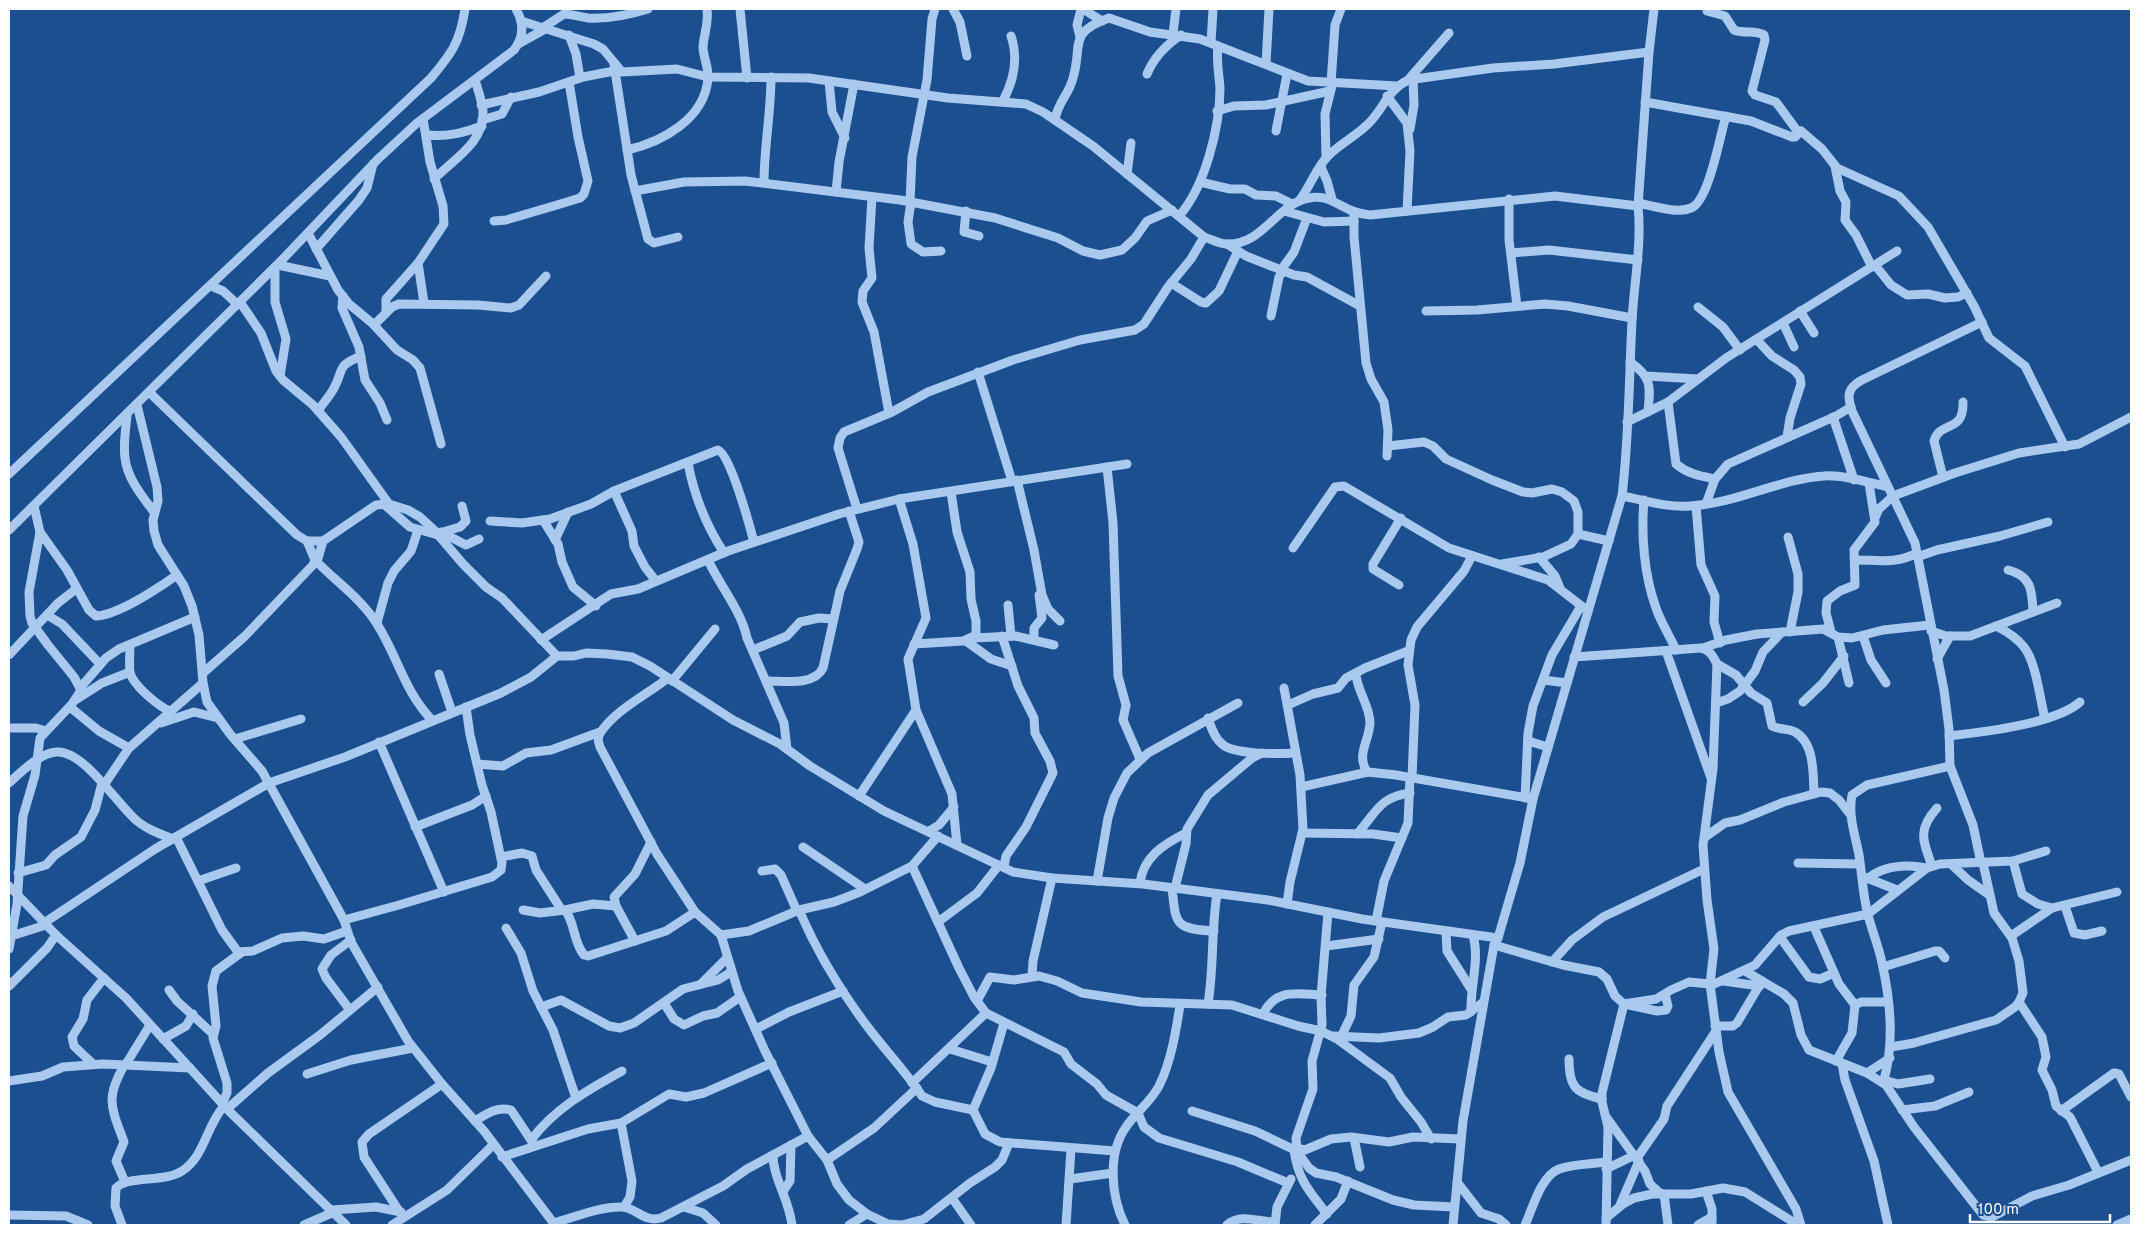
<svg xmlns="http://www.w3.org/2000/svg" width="2140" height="1234" viewBox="0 0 2140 1234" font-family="Overpass,sans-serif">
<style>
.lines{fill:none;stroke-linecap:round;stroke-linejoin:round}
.minor{stroke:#a9c9ee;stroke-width:9}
</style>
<rect width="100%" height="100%" fill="#1b4f8f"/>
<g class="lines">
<g class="minor">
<path d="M740,9L747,78"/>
<path d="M953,9L960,22L967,56"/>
<path d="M1083,9L1102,21"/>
<path d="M1707,11L1725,16L1734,30C1744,34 1755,30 1764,35L1765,40L1752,91L1755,95L1776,102L1798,132"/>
<path d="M521,21L594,44L603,49L622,72L677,69L708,77L809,78L948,98L1026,104L1043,112L1093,146L1204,237C1211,239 1219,244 1226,244C1263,246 1276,204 1309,198C1326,195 1333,202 1348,209C1355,213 1363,214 1370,215L1555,196L1638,206"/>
<path d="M544,27L564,14C572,14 579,17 588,18C607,19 629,15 648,9"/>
<path d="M1173,34L1176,9"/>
<path d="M569,35L576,54L580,78"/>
<path d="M1080,37L1077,25L1081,9"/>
<path d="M1211,43L1213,9"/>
<path d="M518,44L547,28"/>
<path d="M614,64L631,175L648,239L654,243L678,237"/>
<path d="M1266,64L1269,9"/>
<path d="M1147,74C1154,57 1166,45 1181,35"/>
<path d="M1408,80L1449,33"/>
<path d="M829,81L832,112L845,138"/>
<path d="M1331,83L1335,25L1341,9"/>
<path d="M1387,96L1407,123L1410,151L1407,211"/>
<path d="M1003,101C1014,80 1019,59 1011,36"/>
<path d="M1645,102L1751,121L1792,137H1795L1801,131L1822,149L1837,168L1899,196L1928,227L1974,306L1989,338L2025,366L2065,447"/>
<path d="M481,105L539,92L583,77L614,71"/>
<path d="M1217,111L1234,106L1266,105L1330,91"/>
<path d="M482,120L502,114L511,97"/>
<path d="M1055,120C1058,101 1069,95 1073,78C1083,45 1067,33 1109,18L1150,32L1200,39L1308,81L1397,86"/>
<path d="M1410,129L1414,105L1413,79"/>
<path d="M1276,131L1287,74"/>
<path d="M427,135C447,137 463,133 482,126"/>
<path d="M627,150C662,142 705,119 708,78C709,68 703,57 703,47C704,33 709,23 707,9"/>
<path d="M1326,157L1325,114L1332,86"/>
<path d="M1835,166L1840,191L1846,202L1845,220L1856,235L1872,267"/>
<path d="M1321,167L1327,181L1332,199"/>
<path d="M1127,174L1131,143"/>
<path d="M434,179C454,159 485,142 483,111C482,101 478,90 475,80"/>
<path d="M1200,182L1230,189H1245L1256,195L1276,196L1292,204"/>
<path d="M764,183C764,147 771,113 771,77"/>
<path d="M635,191L684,182L745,181L900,200L995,218L1058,238L1083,251L1100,255L1122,250L1135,238L1147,221L1172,210"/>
<path d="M836,192L839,162L854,84"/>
<path d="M872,197L869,248L872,278L863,291L862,302L874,332L889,413"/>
<path d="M1509,199V240L1517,306"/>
<path d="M1299,201C1310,187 1316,168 1328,156C1341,143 1358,135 1370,122C1385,106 1387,91 1408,80L1493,68L1554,64L1649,52"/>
<path d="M910,202L912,157L927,80L932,19L935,9"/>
<path d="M911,202L908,222L911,244L923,252L941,251"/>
<path d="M1638,203C1653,206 1677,214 1691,208C1709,201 1720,135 1726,116"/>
<path d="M966,211L964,232L979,236"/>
<path d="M1284,211L1324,222L1354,221"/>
<path d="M1354,212V237L1366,363L1371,379L1384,402L1388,430L1387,456"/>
<path d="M1179,216C1205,187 1220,127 1220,88C1219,74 1216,60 1218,46"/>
<path d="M494,221L506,220L557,205L580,198L584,194L588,181L578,137L569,82"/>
<path d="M308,233L338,290L349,304L372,323L397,350L413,360L420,368L441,444"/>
<path d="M1227,244L1246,256L1294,275L1307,277L1360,306"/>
<path d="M316,249L359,200L367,188L373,164"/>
<path d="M1511,253L1549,250L1638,260"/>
<path d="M418,263L424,303"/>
<path d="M278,265L330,276"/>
<path d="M1875,265L1891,285L1907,295L1928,294L1945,298L1958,297L1967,293"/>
<path d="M275,267V302L286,339L280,376"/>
<path d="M1281,270L1294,252L1307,218"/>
<path d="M1171,283L1201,302L1206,303L1219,291L1238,251"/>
<path d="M211,286L223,291L237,304"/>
<path d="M343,296L342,308L359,347L365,380L380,403L387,420"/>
<path d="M240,302L261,333L276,371L283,380L313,405L341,437L389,504"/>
<path d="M1698,307L1723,327L1740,350"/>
<path d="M1426,311L1477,310L1545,304L1568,306L1632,318"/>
<path d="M1800,311L1814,333"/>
<path d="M386,312V299L418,263L444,224L443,206L430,162L423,119"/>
<path d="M1271,316L1279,277L1283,271"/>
<path d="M1783,323L1794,347"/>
<path d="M374,325L392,307L399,304L478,305L511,308L519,305L546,276"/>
<path d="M1757,340L1772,356L1794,370L1800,377L1801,384L1790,418L1787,437"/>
<path d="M1630,362C1653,378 1650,387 1648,412"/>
<path d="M978,372L1012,481"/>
<path d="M1646,376L1698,379"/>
<path d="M149,392L297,535L307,541H323L376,505L389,504L408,510L420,517L434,530L463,564L486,587L502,598L557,656H574L586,653L607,654L632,657L650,666L733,720L780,744L810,766L884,811L1013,872L1052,878L1143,884L1268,900L1362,919L1498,938"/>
<path d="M1668,402L1676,464C1688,474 1700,476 1715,479"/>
<path d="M137,405L157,487L158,501L153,520L154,531L158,545L184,586L192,606L199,635L203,683L207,702L230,734L262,771L344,920L351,942L408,1041L442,1084L484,1131L555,1225"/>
<path d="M318,411C323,403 330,396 334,388C345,368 335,367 361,356"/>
<path d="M127,415C126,428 123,444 125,458C127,478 142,496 154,512"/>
<path d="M1833,417L1854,480"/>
<path d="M1627,422L1668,402L1726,358L1897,251"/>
<path d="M1388,446L1424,442L1433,446L1446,459L1492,480L1523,492L1532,493L1552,489L1562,492L1574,501L1578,512V534L1571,544L1543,557L1502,564"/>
<path d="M688,463C694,496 706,525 724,553"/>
<path d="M1107,467L1113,523L1118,676L1126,705L1123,720L1140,759"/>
<path d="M9,474L431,78C452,53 460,42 465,9"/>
<path d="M1943,477L1934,441C1940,420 1964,434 1963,402"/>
<path d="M1017,480L1034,550L1042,595L1048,609L1060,621"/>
<path d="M614,491L632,531L634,546L645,567L656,581"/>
<path d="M1622,496C1644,500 1667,508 1690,506C1735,504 1779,479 1824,476C1842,474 1870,483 1888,487"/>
<path d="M899,499L913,544L926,618L908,659L916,710L952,794L957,845"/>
<path d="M1644,500C1641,535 1644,575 1656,608C1661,623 1670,636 1676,650"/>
<path d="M1706,504L1715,479L1728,464L1836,416L1851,407"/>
<path d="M385,505L410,527L438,535"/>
<path d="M1696,506L1701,565L1715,596L1714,622L1720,643"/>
<path d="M857,509L838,448L840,438L844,432L892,412L928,392L1013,360L1080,340L1135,330L1144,324L1168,287L1191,259L1204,237"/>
<path d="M1875,518L1879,509L1893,496L1955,473L2019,453L2079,444L2131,417"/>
<path d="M543,520L558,544L562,562L573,587L596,606"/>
<path d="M490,521L522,523L550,519L591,504L614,491L718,450C730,453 750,527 754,542"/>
<path d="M9,530L281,261L378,159L417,123L514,50C524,37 524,23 516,9"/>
<path d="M40,532L67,570L89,610L96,616C119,615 157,589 177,575"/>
<path d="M441,532L466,545L479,539"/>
<path d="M436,534L460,527L466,521L462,506"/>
<path d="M1578,534L1609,541"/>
<path d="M1788,537L1798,574V592L1790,632"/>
<path d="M555,540L568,512"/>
<path d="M1293,548L1335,487L1344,486L1449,548L1548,580L1588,611"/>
<path d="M1539,557L1555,576L1560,588"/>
<path d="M1917,557L1937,550L2000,536L2048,522"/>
<path d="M315,560C335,581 362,599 377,624C398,657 404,691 432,720"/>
<path d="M708,560C720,586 741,610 747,638L784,723L787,749"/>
<path d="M1855,560C1877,560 1897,564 1917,553"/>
<path d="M317,562L323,541"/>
<path d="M2008,570C2032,576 2032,591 2033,612"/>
<path d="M1399,585L1373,569V564L1401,518"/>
<path d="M1008,605L1011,636"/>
<path d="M47,615L62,624L100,664"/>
<path d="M377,623L388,583L394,571L411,551L418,530"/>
<path d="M1996,626C2006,631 2017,638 2024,647C2036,662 2040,699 2045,719"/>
<path d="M1931,631L1946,636H1970L2057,603"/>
<path d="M1831,632L1826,613L1827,601L1840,591L1855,585L1854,550L1875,522L1869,483"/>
<path d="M1002,636L1018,686L1034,718L1035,733L1050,761L1053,773L1026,827L1006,856L1004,867"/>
<path d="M1863,636L1871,660L1886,683"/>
<path d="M1838,637L1849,683"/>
<path d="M974,638L1015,636L1054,645"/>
<path d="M1034,639V628L1042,618L1039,595"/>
<path d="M541,640L611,594L638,589L728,551L839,514L899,499L1127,464"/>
<path d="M966,641L991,659L1012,666"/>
<path d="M914,644L963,641L976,635V621L971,599L970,572L957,532L951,492"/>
<path d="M130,645C130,649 129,670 130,673C134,686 158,706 170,711"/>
<path d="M1703,648L1726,640L1757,634L1823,629L1838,637L1852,638L1883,630L1930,625"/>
<path d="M753,650L787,636L800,622L819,618L833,619"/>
<path d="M1666,651L1711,778"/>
<path d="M9,655L58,603L76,589"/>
<path d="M1574,657L1701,648C1710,650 1713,656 1717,664L1713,769L1703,845L1707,900L1714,949L1710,984L1719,1052L1728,1092L1796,1209L1801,1225"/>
<path d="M1937,659L1950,636"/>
<path d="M1717,664L1736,675L1751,693L1767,703L1772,726C1779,730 1788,728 1795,732C1815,743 1813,775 1814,794"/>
<path d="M203,673L245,636L313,565L315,560L307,541"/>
<path d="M1356,673C1356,690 1370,705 1370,723C1369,742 1356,754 1367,772"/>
<path d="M439,674L452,712"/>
<path d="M668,678C648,694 614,711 601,732C597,737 598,741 600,747L657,854L695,912L721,935L738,991L765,1051L808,1136L827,1160L837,1184L849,1200L867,1214L888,1224L902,1225L924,1219L970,1183L995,1167L1002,1160L1009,1143"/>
<path d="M1543,680L1567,683"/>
<path d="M672,681L715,629"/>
<path d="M767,681C785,681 814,686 823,668L840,591L857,549L859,542L849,511"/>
<path d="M80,688L106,658L119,649L195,617"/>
<path d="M1284,688L1300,775L1303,829L1290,882L1287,904"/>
<path d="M77,699L102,683L130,672"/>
<path d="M1803,702L1823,683L1844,656"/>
<path d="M1716,703L1728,699L1740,691L1755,671L1763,652L1782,632"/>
<path d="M1288,705L1313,694L1338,688L1346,678L1365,668L1408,651"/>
<path d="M70,707L99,731L129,748"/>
<path d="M1208,718C1211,727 1214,737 1221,743C1231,755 1279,754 1295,753"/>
<path d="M161,723L194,712L218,718"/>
<path d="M9,728H36L46,731"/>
<path d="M1949,736C1983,732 2055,724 2080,702"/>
<path d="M235,739L301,719"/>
<path d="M1528,741L1548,747"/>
<path d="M379,742L444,892"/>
<path d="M477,764L503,766L526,753L551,750L600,732"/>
<path d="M1412,778L1415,705L1408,665L1411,640L1417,627L1464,571L1472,556"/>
<path d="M9,783C21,772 40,753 56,752C83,749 117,804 136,820C146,829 160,834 173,839"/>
<path d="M104,785L129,748L203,683"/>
<path d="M1301,787L1368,772L1396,775L1533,799"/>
<path d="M859,796L916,710"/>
<path d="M1525,798L1528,733L1533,706L1552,655L1581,606"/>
<path d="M415,827L472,805L486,796"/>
<path d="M929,831L939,825L954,807"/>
<path d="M1302,833L1373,834L1402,838"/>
<path d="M1357,834C1376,813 1379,797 1410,793"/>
<path d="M176,837L222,930L238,952L253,951L282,938L303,936L324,939L347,931"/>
<path d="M1705,837L1725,823L1740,820L1784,802L1821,792L1830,793L1839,800L1850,814"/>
<path d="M803,847L865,889"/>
<path d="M501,857L522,853L532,856L536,870L561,909"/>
<path d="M2013,861L2022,894L2038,904L2052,908"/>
<path d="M1798,863L1860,864"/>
<path d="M1981,863L1973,825L1950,766L1949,729L1944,690L1915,543L1852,411C1847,396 1847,388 1862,380L1982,322"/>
<path d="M1951,864L1968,880L1988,894"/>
<path d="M912,866L959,968L974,997L986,1013L1064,1052L1071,1064L1097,1084L1106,1095L1138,1113L1144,1127L1159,1138L1238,1162L1288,1183"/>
<path d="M1932,866C1923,841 1917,830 1937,808"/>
<path d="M762,871L775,869L781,875L797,911"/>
<path d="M18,873L46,865L55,855L81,837L95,810L102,783"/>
<path d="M1862,876L1897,890"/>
<path d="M1867,879C1884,865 1906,864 1927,868"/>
<path d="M198,881L236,868"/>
<path d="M1097,881L1108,818L1114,798L1127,773L1148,753L1238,703"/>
<path d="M1140,883C1143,857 1164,844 1186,833"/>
<path d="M9,886L56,935L126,998L229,1111L346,1225"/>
<path d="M1172,888C1176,924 1174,929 1214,931"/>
<path d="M1175,888L1186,844L1187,829L1208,795L1252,758L1262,753"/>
<path d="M2065,906L2074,933L2085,935L2102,931"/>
<path d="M523,910L540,913L565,910C575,922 573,942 584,955L588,956L666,931L695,912"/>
<path d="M565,910L593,904L616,906"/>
<path d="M799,910C817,952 840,990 867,1026C885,1050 906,1072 922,1096L935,1102L973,1110"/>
<path d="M1328,912L1321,996L1322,1025L1312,1061L1313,1089L1296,1138L1297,1151L1309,1168L1316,1173L1336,1177L1393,1200L1414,1205L1454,1207"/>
<path d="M344,920L399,905L492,877L501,870L502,863L491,812L482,785L470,735L466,707"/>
<path d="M1376,921L1384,881L1408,823L1410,777"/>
<path d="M938,922L977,893L999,865"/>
<path d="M44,923L155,849L269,783L345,757L501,693L531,677L557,656"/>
<path d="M1814,927L1839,984L1855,1005"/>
<path d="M506,928L521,953L533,991L553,1030L576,1098"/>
<path d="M1446,932L1447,951L1471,989"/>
<path d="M721,935L749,931L799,910L834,902L860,892L912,866L938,836"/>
<path d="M11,936L46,925"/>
<path d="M2011,936L2052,908L2117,892"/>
<path d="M1780,937L1809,977L1820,979L1834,973"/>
<path d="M635,941L616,906L614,897L635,874L651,842"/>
<path d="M1494,945L1563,965L1599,972L1607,979L1615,996L1624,1004L1656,999L1671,990L1689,982L1710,984"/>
<path d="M1326,946L1379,939"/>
<path d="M9,949L17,904L23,816L35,775L40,738L72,704L80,692V688L74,677L48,645L32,623L30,616L29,592L40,532L34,506"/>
<path d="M1552,962L1572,940L1603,917L1704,869"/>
<path d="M1883,967L1935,951H1939L1945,958"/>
<path d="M1745,971L1784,994L1793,1003L1801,1035L1809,1050L1867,1073L1886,1085L1914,1127L1983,1215L1992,1217L2032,1196L2069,1185L2131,1160"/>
<path d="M1032,976L1033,961L1052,878"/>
<path d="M1723,981L1760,986"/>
<path d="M702,983L727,958"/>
<path d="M9,986L47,948L56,935"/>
<path d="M1710,986L1755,965L1781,935L1789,931L1868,914L1927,868L1940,864L2013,861L2046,851"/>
<path d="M169,990L177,1001L213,1034"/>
<path d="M977,1001L990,977L1014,980L1039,976L1057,981L1082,993L1141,1002L1232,1005L1298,1026L1321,1031L1337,1039L1390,1078L1401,1097L1421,1122L1431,1139"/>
<path d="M2019,1002L2042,1037L2046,1057L2042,1070L2052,1090L2056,1106L2070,1117L2098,1172"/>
<path d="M664,1003L674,1019L684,1025L703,1016L717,1013L740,997"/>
<path d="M1208,1004C1214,968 1211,931 1217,894"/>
<path d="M1629,1005L1657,1011L1666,1010L1668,1006L1665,994"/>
<path d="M541,1007L561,1000L609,1026L620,1028L634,1023L683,989L718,980L731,972"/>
<path d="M350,1010L326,978L322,969L331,955L351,940"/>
<path d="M1471,1012C1470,986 1480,961 1473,935"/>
<path d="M1263,1014C1276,988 1296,994 1322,995"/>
<path d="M1004,1023L991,1068L973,1110L985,1134L1000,1142L1115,1151"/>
<path d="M1715,1026H1733L1737,1023L1762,981"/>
<path d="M756,1029L789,1012L843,991"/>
<path d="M1333,1036L1379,1038L1419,1033L1433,1027L1448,1017L1466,1015L1482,1003"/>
<path d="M1341,1037L1351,1016L1354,985L1374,957L1382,922"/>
<path d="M163,1039L186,1026L193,1014"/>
<path d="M1891,1047L1914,1043L1996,1020L2015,1007L2019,1002L2023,993L2019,961L2012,938L1994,913L1983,863"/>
<path d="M950,1049L992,1062"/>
<path d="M1569,1059C1569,1087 1575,1093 1602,1099"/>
<path d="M1836,1061L1852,1033L1855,1005L1861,1002H1888"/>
<path d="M93,1064L74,1046L72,1037L83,1019L87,1000L104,978"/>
<path d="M126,1064L150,1025"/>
<path d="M1842,1064L1845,1080L1874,1161L1888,1225"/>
<path d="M1867,1073L1890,1058"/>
<path d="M307,1074L351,1060L413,1048"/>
<path d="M1884,1080L1898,1084L1930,1079"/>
<path d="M9,1081L42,1076L63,1067L103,1064L190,1068"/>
<path d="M912,1083L986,1013"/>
<path d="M1883,1083C1895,1044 1891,1003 1882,963C1879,947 1872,931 1868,915C1863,896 1862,875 1859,855C1855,834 1848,816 1852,795L1867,785L1950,766"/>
<path d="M222,1104L227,1093V1083L213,1038L216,1026L212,986L216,971L242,952"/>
<path d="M227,1109L268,1073L320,1035L378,987"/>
<path d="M1902,1110L1935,1106L1969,1092"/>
<path d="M1192,1111L1255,1131L1297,1151"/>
<path d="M2061,1111L2114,1073L2119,1074L2131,1097"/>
<path d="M1607,1118L1645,1171L1650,1184L1661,1194"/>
<path d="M475,1121C486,1114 497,1106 511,1110L533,1143"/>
<path d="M621,1123L632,1181L630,1197L624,1207"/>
<path d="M1354,1138L1360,1167"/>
<path d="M531,1140C555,1108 588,1090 622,1071"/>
<path d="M1296,1148L1305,1150L1331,1139L1351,1137L1389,1142L1413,1137L1460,1139"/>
<path d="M1294,1150C1298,1180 1309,1191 1327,1214"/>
<path d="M773,1155C773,1178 789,1199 792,1225"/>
<path d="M502,1157L588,1129L621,1123L669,1094L686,1097L704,1093L772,1063"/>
<path d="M1637,1158L1664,1119L1667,1106L1716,1031"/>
<path d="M827,1160L874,1128L917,1088"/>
<path d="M1606,1169L1635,1155"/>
<path d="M1070,1179L1113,1173"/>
<path d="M125,1182L116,1161L124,1142C111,1107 105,1098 125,1064"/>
<path d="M1457,1182L1481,1213L1499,1219L1506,1225"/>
<path d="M784,1190L790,1181L791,1145"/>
<path d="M1706,1191L1712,1209V1225"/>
<path d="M1664,1194L1668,1225"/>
<path d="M952,1198L971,1225"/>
<path d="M1620,1205L1639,1161"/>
<path d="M684,1207L703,1213L716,1225"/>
<path d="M332,1210L376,1207L401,1212"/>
<path d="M399,1211L364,1157L362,1142L369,1134L442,1084"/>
<path d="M9,1215L66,1216L88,1225"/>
<path d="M1606,1218L1623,1204L1634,1198L1652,1194H1691L1723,1188L1745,1192L1798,1225"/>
<path d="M553,1223C576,1217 598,1207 621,1207C636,1207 644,1223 661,1218L723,1186L747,1169L808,1136"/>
<path d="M122,1225L115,1206L116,1188C128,1175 164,1183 182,1171C205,1156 206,1126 224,1106"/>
<path d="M304,1225L334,1212"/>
<path d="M392,1225L447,1190L493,1145"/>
<path d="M849,1225L867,1214"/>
<path d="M1066,1225L1071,1149"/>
<path d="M1125,1225C1111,1197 1107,1154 1126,1127C1136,1112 1150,1103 1159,1086C1171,1062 1176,1031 1180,1005"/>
<path d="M1227,1225C1241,1213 1257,1222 1275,1222"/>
<path d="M1275,1225L1277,1207L1291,1179"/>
<path d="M1315,1225L1341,1199L1348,1181"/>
<path d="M1453,1225L1463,1121L1494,945L1498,938L1520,863L1533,799L1622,496C1629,438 1629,379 1632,321C1634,282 1642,244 1638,206L1649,52L1654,9"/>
<path d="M1525,1225C1533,1208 1540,1177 1559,1169C1573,1164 1591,1164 1606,1162"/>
<path d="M1606,1225L1608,1127L1602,1102V1093L1624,1004"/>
<path d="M1698,1225L1712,1217"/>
<path d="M2117,1225L2131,1219"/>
</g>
</g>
<rect width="2140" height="1234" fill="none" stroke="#ffffff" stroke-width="20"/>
<path d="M1970 1214v8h140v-8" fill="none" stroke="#ffffff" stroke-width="2.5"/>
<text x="1978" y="1214" font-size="15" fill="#ffffff" stroke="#1b4f8f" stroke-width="4" paint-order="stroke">100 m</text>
</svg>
